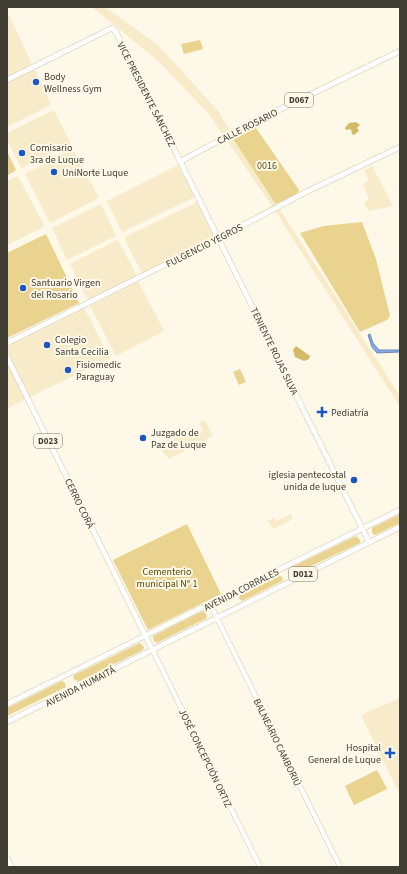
<svg xmlns="http://www.w3.org/2000/svg" width="407" height="874" viewBox="0 0 407 874" font-family="'Source Sans 3',sans-serif">
<style>
.built{fill:#f7ebc9}
.green{fill:#ead38e}
.forest{fill:#d4b966}
.water{fill:#81a8eb;stroke:#6e88b4}
.lines{fill:none;stroke-linecap:round;stroke-linejoin:round}
.secondary-casing{stroke:#d2c9af;stroke-width:5.5}
.primary-casing{stroke:#d2c9af;stroke-width:6}
.secondary{stroke:#fff;stroke-width:4.5}
.primary{stroke:#fff;stroke-width:5}
.poi-dot{fill:#1c56c3;stroke:#fef8e8;stroke-width:1.5}
.labels{text-anchor:middle;stroke-width:4;stroke-linejoin:round;paint-order:stroke}
.shield{fill:#fef8e8;stroke:#797569;stroke-width:1}
.shield-label{font-size:9px;font-weight:bold;fill:#403d32}
.poi-label{font-size:10px;fill:#403d32;stroke:#fef8e8;text-anchor:start}
.street-label{font-size:10px;fill:#403d32;stroke:#fef8e8}
.park-label{font-size:10px;fill:#5c4a05;stroke:#fef8e8}
</style>
<rect width="100%" height="100%" fill="#fef8e8"/>
<g class="built">
<path d="M92,7H105L158,45L219,112L232,135L400,396V407L274,209L208,113L157,60Z"/>
<path d="M7,11L32,64L7,78Z"/>
<path d="M33,70L36,71L51,105L7,127V83Z"/>
<path d="M54,110L71,144L21,168L7,140V133Z"/>
<path d="M73,149L99,198L50,223L25,174Z"/>
<path d="M178,165L195,197L122,232L107,201Z"/>
<path d="M372,166L393,206L368,211L364,202L369,199L363,184L369,180L364,170Z"/>
<path d="M18,176L44,225L42,228L7,245V181Z"/>
<path d="M197,202L215,238L142,273L125,240V237Z"/>
<path d="M101,204L116,236L67,260L52,228Z"/>
<path d="M118,240L136,274V277L88,300L70,264Z"/>
<path d="M138,281L164,331L116,356L90,306Z"/>
<path d="M84,308L109,356V359L30,397L7,351V346Z"/>
<path d="M7,362L25,399L7,409Z"/>
<path d="M205,420L213,436L169,459L163,452L160,445L188,428L191,429L193,436L203,431L199,423Z"/>
<path d="M291,514L293,519L274,529L267,521L274,518L276,521Z"/>
<path d="M400,698V790L398,791L361,715Z"/>
</g>
<g class="green">
<path d="M200,40L203,49L184,54L181,44Z"/>
<path d="M254,125L299,190L298,193L278,203H275L232,137Z"/>
<path d="M7,151L16,170L7,176Z"/>
<path d="M362,222L376,259L390,316L387,320L360,332L300,233L324,226Z"/>
<path d="M46,234L79,303L7,338V253Z"/>
<path d="M240,369L246,382L239,385L233,372Z"/>
<path d="M400,514V523L375,535L372,533V528Z"/>
<path d="M187,524L221,594L148,630L113,560Z"/>
<path d="M356,536L360,540V543L296,573L292,570V567Z"/>
<path d="M278,574L283,578L282,581L242,601L239,598L238,594Z"/>
<path d="M203,611L206,613L207,618L157,643L154,641L153,636Z"/>
<path d="M140,643L144,647L143,650L78,682L73,678L74,675Z"/>
<path d="M62,681L65,683L66,687L7,716V708Z"/>
<path d="M377,770L387,789L354,805L345,786Z"/>
</g>
<g class="forest">
<path d="M356,122L360,125L357,128L359,131L354,135L352,134L351,129L346,130L345,128L349,123Z"/>
<path d="M296,346L310,356L309,359L304,361L295,357L293,350Z"/>
</g>
<path class="water" d="M370,334L373,343L379,350H400V352L377,353L372,347L368,335Z"/>
<g class="lines">
<defs>
<g id="secondary">
<path d="M210,604L340,867"/>
<path d="M152,649L260,867"/>
</g>
<g id="primary">
<path d="M7,80L112,28L116,32L369,542"/>
<path d="M181,161L256,121L400,51"/>
<path d="M7,343L219,238L304,193L400,147"/>
<path d="M7,357L152,649"/>
<path d="M7,704L400,510"/>
<path d="M7,722L400,527"/>
<path d="M7,858L11,867"/>
</g>
</defs>
<use href="#secondary" class="secondary-casing"/>
<use href="#primary" class="primary-casing"/>
<use href="#secondary" class="secondary"/>
<use href="#primary" class="primary"/>
</g>
<g class="poi-dot">
<circle cx="36" cy="82" r="4"/>
<circle cx="22" cy="153" r="4"/>
<circle cx="54" cy="172" r="4"/>
<circle cx="23" cy="288" r="4"/>
<circle cx="47" cy="345" r="4"/>
<circle cx="68" cy="370" r="4"/>
<path d="M320 406h4v4h4v4h-4v4h-4v-4h-4v-4h4z"/>
<circle cx="143" cy="438" r="4"/>
<circle cx="354" cy="480" r="4"/>
<path d="M388 747h4v4h4v4h-4v4h-4v-4h-4v-4h4z"/>
</g>
<g class="labels">
<g class="shield">
<rect x="285" y="93" width="28" height="14" rx="3"/>
<rect x="34" y="434" width="28" height="14" rx="3"/>
<rect x="289" y="567" width="28" height="14" rx="3"/>
</g>
<g class="shield-label">
<text x="299" y="103">D067</text>
<text x="48" y="444">D023</text>
<text x="303" y="577">D012</text>
</g>
<g class="poi-label">
<text x="44" y="80">Body<tspan x="44" dy="12">Wellness Gym</tspan></text>
<text x="30" y="151">Comisario<tspan x="30" dy="12">3ra de Luque</tspan></text>
<text x="62" y="176">UniNorte Luque</text>
<text x="31" y="286">Santuario Virgen<tspan x="31" dy="12">del Rosario</tspan></text>
<text x="55" y="343">Colegio<tspan x="55" dy="12">Santa Cecilia</tspan></text>
<text x="76" y="368">Fisiomedic<tspan x="76" dy="12">Paraguay</tspan></text>
<text x="331" y="416">Pediatría</text>
<text x="151" y="436">Juzgado de<tspan x="151" dy="12">Paz de Luque</tspan></text>
<text x="346" y="478" text-anchor="end">iglesia pentecostal<tspan x="346" dy="12">unida de luque</tspan></text>
<text x="381" y="751" text-anchor="end">Hospital<tspan x="381" dy="12">General de Luque</tspan></text>
</g>
<g class="street-label">
<text transform="translate(147 94) rotate(63)" y="4">VICE PRESIDENTE SÁNCHEZ</text>
<text transform="translate(247 126) rotate(-27)" y="4">CALLE ROSARIO</text>
<text transform="translate(204 245) rotate(-27)" y="4">FULGENCIO YEGROS</text>
<text transform="translate(275 351) rotate(64)" y="4">TENIENTE ROJAS SILVA</text>
<text transform="translate(80 503) rotate(64)" y="4">CERRO CORÁ</text>
<text transform="translate(241 589) rotate(-27)" y="4">AVENIDA CORRALES</text>
<text transform="translate(80 686) rotate(-27)" y="4">AVENIDA HUMAITÁ</text>
<text transform="translate(278 742) rotate(64)" y="4">BALNEARIO CAMBORIÚ</text>
<text transform="translate(206 758) rotate(64)" y="4">JOSÉ CONCEPCIÓN ORTIZ</text>
</g>
<g class="park-label">
<text x="267" y="169">0016</text>
<text x="167" y="575">Cementerio<tspan x="167" dy="12">municipal Nº 1</tspan></text>
</g>
</g>
<rect width="407" height="874" fill="none" stroke="#403d32" stroke-width="16"/>
</svg>
